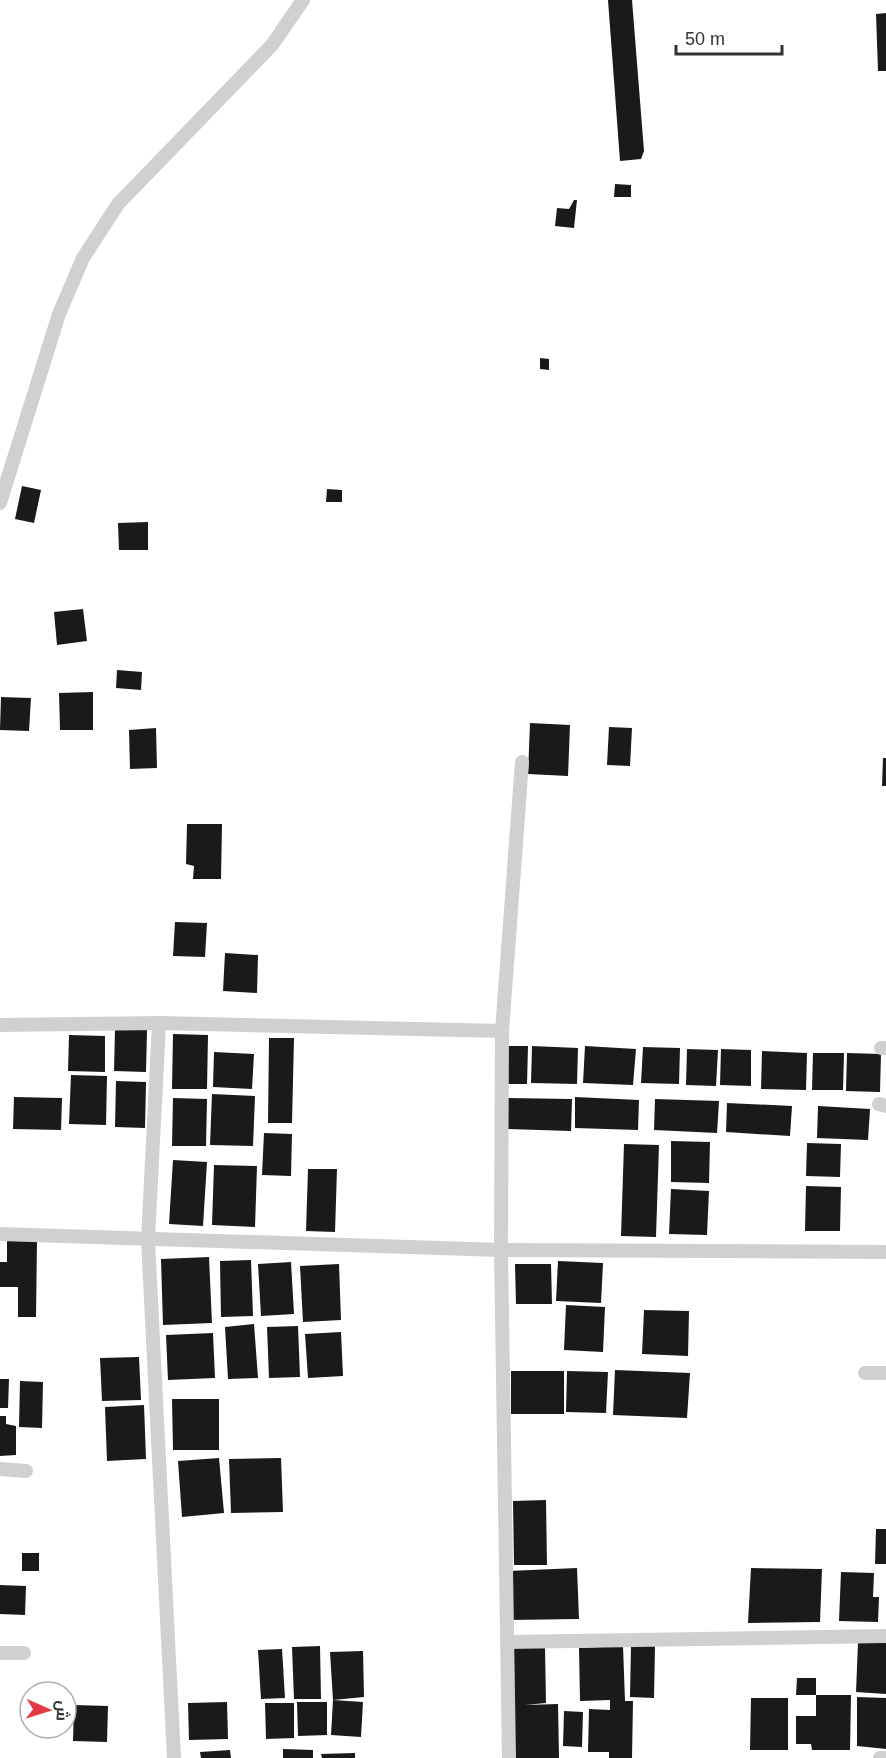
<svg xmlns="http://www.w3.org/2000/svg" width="886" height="1758" viewBox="0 0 886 1758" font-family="Helvetica,Cairo,sans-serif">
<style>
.building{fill:#1a1a1a}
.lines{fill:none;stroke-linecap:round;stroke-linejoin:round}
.street{stroke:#d0d0d0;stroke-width:14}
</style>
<rect width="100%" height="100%" fill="#fff"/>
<g class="building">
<path d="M608,0H632L644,151L641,159L620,161Z"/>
<path d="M886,13V71H878L876,14Z"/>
<path d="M615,184L631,185V197H614Z"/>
<path d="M574,200H577L574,228L555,226L557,208L569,209Z"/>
<path d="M540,358L549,359V370L540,369Z"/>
<path d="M22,486L41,490L34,523L15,519Z"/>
<path d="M327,489L342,490V502H326Z"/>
<path d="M148,522V550H119L118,523Z"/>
<path d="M83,609L87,641L57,645L54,612Z"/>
<path d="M117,670L142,672L141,690L116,688Z"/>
<path d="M93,692V730H60L59,693Z"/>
<path d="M1,697L31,698L29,731L0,730Z"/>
<path d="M530,723L570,725L568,776L528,774Z"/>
<path d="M609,727L632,728L630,766L607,765Z"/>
<path d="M156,728L157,768L130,769L129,730Z"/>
<path d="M883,758H886V786H882Z"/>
<path d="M187,824H222L221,879H193L194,866L186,864Z"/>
<path d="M175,922L207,923L205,957L173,956Z"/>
<path d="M225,953L258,955L257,993L223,991Z"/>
<path d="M115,1030H147L146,1072L114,1071Z"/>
<path d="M173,1034L208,1035L207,1089H172Z"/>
<path d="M69,1035L105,1036V1072L68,1071Z"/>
<path d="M269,1038H294L292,1123H268Z"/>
<path d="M504,1046H528L527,1084H504Z"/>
<path d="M532,1046L578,1048L577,1084L531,1083Z"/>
<path d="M585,1046L636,1049L633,1085L583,1083Z"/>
<path d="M643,1047L680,1048L679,1084L641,1083Z"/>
<path d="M687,1049L718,1050L716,1086L686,1085Z"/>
<path d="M721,1049L751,1050V1086L720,1085Z"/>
<path d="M762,1051L807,1053L806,1090L761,1089Z"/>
<path d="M214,1052L254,1054L252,1089L213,1087Z"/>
<path d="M813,1053H844L843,1090H812Z"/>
<path d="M847,1053L881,1054L880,1092L846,1091Z"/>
<path d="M71,1075L107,1076L106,1125L69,1124Z"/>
<path d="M116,1081L146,1082L145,1128L115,1127Z"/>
<path d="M212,1094L255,1096L253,1146L210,1145Z"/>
<path d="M14,1097L62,1098L61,1130L13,1129Z"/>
<path d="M575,1097L639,1100L638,1130L575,1128Z"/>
<path d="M173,1098L207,1099L206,1146H172Z"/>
<path d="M505,1098L572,1099L571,1131L505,1129Z"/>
<path d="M655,1099L719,1101L717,1133L654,1130Z"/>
<path d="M727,1103L792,1106L790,1136L726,1132Z"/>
<path d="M818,1106L870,1109L868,1140L817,1138Z"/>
<path d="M264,1133L292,1134L291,1176L262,1175Z"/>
<path d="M671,1141L710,1142L709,1183L671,1182Z"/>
<path d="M807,1143L841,1144L840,1177L806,1176Z"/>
<path d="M624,1144L659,1145L656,1237L621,1236Z"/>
<path d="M173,1160L207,1162L203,1226L169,1224Z"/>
<path d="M214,1165L257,1166L255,1227L212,1225Z"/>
<path d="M308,1169H337L335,1232L306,1231Z"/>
<path d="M806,1186L841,1187L840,1231H805Z"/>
<path d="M671,1189L709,1191L707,1235L669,1234Z"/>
<path d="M7,1240H37L36,1317H18V1287H0V1262H7Z"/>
<path d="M209,1257L212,1323L163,1325L161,1259Z"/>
<path d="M251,1260L253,1316L221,1317L220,1261Z"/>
<path d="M558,1261L603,1263L601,1303L556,1301Z"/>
<path d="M291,1262L294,1314L261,1316L258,1264Z"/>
<path d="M339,1264L341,1320L303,1322L300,1266Z"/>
<path d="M515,1264H551L552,1304H516Z"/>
<path d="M566,1305L605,1307L603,1352L564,1350Z"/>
<path d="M644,1310L689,1311L688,1356L642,1354Z"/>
<path d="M254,1324L258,1378L228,1379L225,1327Z"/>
<path d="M298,1326L300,1377L269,1378L267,1327Z"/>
<path d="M341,1332L343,1376L308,1378L305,1334Z"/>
<path d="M213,1333L215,1378L168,1380L166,1335Z"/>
<path d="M139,1357L141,1400L102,1401L100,1358Z"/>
<path d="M615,1370L690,1373L687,1418L613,1415Z"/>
<rect x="511" y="1371" width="53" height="43"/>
<path d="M567,1371L608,1372L606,1413L566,1412Z"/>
<path d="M0,1379H9L8,1408H0Z"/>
<path d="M20,1381L43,1382L42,1428L19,1427Z"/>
<path d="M172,1399H219V1450H173Z"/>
<path d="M144,1405L146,1459L107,1461L105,1407Z"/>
<path d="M0,1416H6V1424L16,1426V1455L0,1456Z"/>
<path d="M219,1458L224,1513L182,1517L178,1461Z"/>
<path d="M281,1458L283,1512L231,1513L229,1459Z"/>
<path d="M546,1500L547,1565H514L513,1501Z"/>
<path d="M876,1529H886V1564H875Z"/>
<rect x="22" y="1553" width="17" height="18"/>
<path d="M577,1568L579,1619L509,1620L506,1571Z"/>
<path d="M751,1568L822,1569L820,1622L748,1623Z"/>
<path d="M841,1572L874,1573L873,1597H879L878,1622L839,1621Z"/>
<path d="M0,1585L26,1586L25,1615L0,1614Z"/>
<path d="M858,1643H886V1694L856,1692Z"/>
<path d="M320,1646L321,1699H294L292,1647Z"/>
<path d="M623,1646L625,1701H633L632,1758H609V1752H588L589,1709L610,1710V1700L580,1701L579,1648Z"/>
<path d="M631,1646H655L654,1698L630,1697Z"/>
<path d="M545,1647L546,1703L525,1705L558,1704L559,1758H512L508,1648Z"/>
<path d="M282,1649L285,1698L261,1699L258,1650Z"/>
<path d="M363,1651L364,1697L333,1700L330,1652Z"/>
<path d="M797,1678H816V1695H796Z"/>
<path d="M816,1695H851L850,1750H812L811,1744H796V1716H816Z"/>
<path d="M857,1697L886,1698V1749L857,1746Z"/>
<path d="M751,1698H788V1750H750Z"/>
<path d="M333,1700L363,1702L361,1737L331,1735Z"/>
<path d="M227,1702L228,1739L189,1740L188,1703Z"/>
<path d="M297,1702H327V1735L298,1736Z"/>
<path d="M265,1703H294V1738L266,1739Z"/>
<path d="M74,1705L108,1706L107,1742L73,1741Z"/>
<path d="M564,1711L583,1712L582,1747L563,1746Z"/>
<path d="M283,1749L313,1750V1758H283Z"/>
<path d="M230,1750L231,1758H201L200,1752Z"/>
<path d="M355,1753V1758H322L321,1754Z"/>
</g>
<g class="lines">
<g class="street">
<path d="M0,503L59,314L83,258L118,204L272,45L303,0"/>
<path d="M159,1023L148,1240L174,1758"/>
<path d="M0,1025L159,1023L502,1031"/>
<path d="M881,1048H886"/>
<path d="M879,1104L886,1106"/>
<path d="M0,1234L501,1250L886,1252"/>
<path d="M865,1373H886"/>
<path d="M0,1469L26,1471"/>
<path d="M507,1642L886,1636"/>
<path d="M0,1653H24"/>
<path d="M509,1758L501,1250L502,1031L522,762"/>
<path d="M880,1758H886"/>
</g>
</g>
<g transform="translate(48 1710) rotate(93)"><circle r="28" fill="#ffffff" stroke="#adadad" stroke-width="1.5"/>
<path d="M0-4.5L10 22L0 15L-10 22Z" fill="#e63946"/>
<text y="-9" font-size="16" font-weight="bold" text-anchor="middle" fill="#333333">ش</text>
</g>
<path d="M676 45v9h106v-9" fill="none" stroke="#333333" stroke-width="3"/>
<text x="685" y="45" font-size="18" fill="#333333" stroke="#ffffff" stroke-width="4.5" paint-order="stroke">50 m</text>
</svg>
